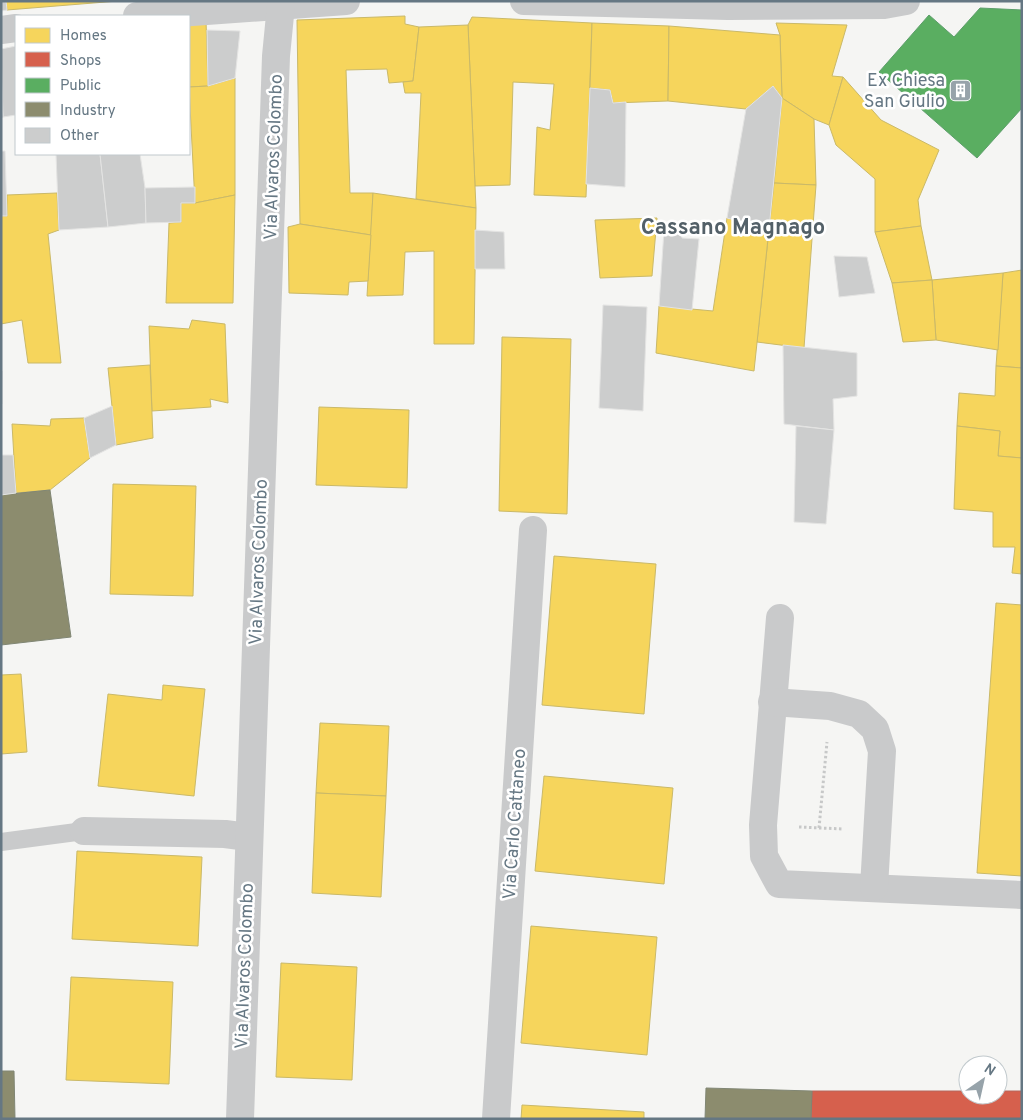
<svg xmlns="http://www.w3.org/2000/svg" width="1023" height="1120" viewBox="0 0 1023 1120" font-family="Overpass,sans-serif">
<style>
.homes{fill:#f6d55c;stroke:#cab968}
.shops{fill:#d6604d;stroke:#b4675d}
.public{fill:#5aae61;stroke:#5d9e6b}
.industry{fill:#8c8c6e;stroke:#808674}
.building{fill:#cccdcd;stroke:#e4e4e3}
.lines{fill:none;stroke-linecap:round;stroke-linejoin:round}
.path{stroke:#c7c8c8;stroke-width:3;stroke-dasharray:2.5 2.5;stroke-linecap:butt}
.lane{stroke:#c9cacb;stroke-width:18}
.street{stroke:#c9cacb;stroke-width:28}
.labels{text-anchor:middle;stroke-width:5;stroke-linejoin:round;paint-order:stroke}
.poi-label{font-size:18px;fill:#657783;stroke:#fff;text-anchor:end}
.street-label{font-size:18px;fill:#657783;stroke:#fff}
.district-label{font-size:22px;font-weight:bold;fill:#536068;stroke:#fff}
</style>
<rect width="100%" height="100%" fill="#f5f5f3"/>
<g class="homes">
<path d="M6,1H118L7,10Z"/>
<path d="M405,16V24L419,27L413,81L389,83L387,69L346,70L350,193H373L371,235L300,224L297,20Z"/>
<path d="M472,17L592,23L586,197L534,195L537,127L550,130L554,84L513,82L510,185L475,186L468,25Z"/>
<path d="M206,20L208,86L189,87V23Z"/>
<path d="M592,23L669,26L668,101L613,103L610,90L590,88Z"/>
<path d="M776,23L847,25L832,76L843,77L829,125L814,119L782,98L780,35Z"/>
<path d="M468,25L475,186L476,208L416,199L421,93H405L403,82L413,81L419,27Z"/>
<path d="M669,26L780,35L782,98L773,86L746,109L668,101Z"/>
<path d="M843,77L881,120L939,150L918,200L921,226L875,232V179L836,145L829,125Z"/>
<path d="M235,78V195L195,203L189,87L208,86Z"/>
<path d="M782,98L814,119L816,185L774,183Z"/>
<path d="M774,183L816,185L804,348L757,342Z"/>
<path d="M57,193L59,230L48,234L61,363H28L22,320L1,324V216H7V195Z"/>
<path d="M373,193L476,208L474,344H434V251L405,252L403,295L367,296Z"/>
<path d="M235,195L233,303H166L169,223L181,222V203H195Z"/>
<path d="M657,218L652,276L600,278L595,220Z"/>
<path d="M727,218L769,229L754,371L656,353L659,306L713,311Z"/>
<path d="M300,224L371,235L368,281L349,282L348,295L289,293L288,227Z"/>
<path d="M921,226L932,280L892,283L875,232Z"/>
<path d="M1022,270V368L996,366L1003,273Z"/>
<path d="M1003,273L998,350L936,340L932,280Z"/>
<path d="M932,280L936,340L903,342L892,283Z"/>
<path d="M192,320L225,324L228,403L210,399L211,407L152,411L149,326L189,329Z"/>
<path d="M502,337L571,339L567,514L499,511Z"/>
<path d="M150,365L153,438L116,445L108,368Z"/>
<path d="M996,366L1022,368V458L998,456L1000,431L957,426L959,393L995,396Z"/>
<path d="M319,407L409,410L407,488L316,485Z"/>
<path d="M84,418L90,458L50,490L16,493L12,424L50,426L51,419Z"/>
<path d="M957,426L1000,431L998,456L1022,458V574L1012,573L1015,547H993V512L954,509Z"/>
<path d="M113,484L196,486L193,596L110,594Z"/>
<path d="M554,556L656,564L644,714L542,705Z"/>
<path d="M996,603L1022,605V876L977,873Z"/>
<path d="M21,674L27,752L1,754V675Z"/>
<path d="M163,685L205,689L194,796L98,786L108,694L162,700Z"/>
<path d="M320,723L389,726L386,796L316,793Z"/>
<path d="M544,776L673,788L664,884L535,871Z"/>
<path d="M316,793L386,796L381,897L312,893Z"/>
<path d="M77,851L202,857L198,946L72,939Z"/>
<path d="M531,926L657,937L647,1055L521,1043Z"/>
<path d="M281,963L357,967L352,1080L276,1077Z"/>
<path d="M71,977L173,982L169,1084L66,1080Z"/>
<path d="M522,1105L644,1112V1119H521Z"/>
</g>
<path class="shops" d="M812,1091H968V1095H998V1091H1022V1119H811Z"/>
<path class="public" d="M980,8L1022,10V108L977,158L879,72L929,15L954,37Z"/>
<g class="industry">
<path d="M50,490L71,637L1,645V495Z"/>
<path d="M1,1071H14L15,1119H1Z"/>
<path d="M706,1088L812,1091L811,1119H705Z"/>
</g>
<g class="building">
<path d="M1,1H6L7,10L1,11Z"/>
<path d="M207,30L240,31L235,78L208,86Z"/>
<path d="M16,46V115L3,117L1,49Z"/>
<path d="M773,86L782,98L769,229L727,218L746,109Z"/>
<path d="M590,88L610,90L613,103L626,102L625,187L586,184Z"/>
<path d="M1,89L3,117L1,118Z"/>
<path d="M1,151H5L7,216H1Z"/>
<path d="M56,154H100L108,227L59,230Z"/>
<path d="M100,154H140L145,188L146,223L108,227Z"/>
<path d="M195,187V203H181V222L146,223L145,188Z"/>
<path d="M475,230L504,232L505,269H475Z"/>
<path d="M664,230H681L682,238L699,239L692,310L659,306Z"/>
<path d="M834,256L867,257L875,293L839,297Z"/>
<path d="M603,305L647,307L643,411L599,408Z"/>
<path d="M783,345L857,353V396L833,399L834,430L784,424Z"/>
<path d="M2,371V404H1Z"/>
<path d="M112,406L116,445L90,458L84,418Z"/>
<path d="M796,426L834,430L826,524L794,522Z"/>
<path d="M1,455H13L16,493L1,495Z"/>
</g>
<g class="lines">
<g class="path">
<path d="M799,827L843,829"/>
<path d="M819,828L827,742"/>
</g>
<path class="lane" d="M1,842L84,831"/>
<g class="street">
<path d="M524,1L728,6L884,5L906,1"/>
<path d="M137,16L346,1"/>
<path d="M1,30L16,28"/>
<path d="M780,618L763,825L764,856L779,884L1022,895"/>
<path d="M772,702L830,706L859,714L875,729L882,751L874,887"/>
<path d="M84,831L225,834L248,837"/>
<path d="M240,1119L276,56L281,5"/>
<path d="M496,1119L533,530"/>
</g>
</g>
<defs>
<symbol id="building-square" viewBox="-11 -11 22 22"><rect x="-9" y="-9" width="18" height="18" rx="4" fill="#97a3aa" stroke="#fff"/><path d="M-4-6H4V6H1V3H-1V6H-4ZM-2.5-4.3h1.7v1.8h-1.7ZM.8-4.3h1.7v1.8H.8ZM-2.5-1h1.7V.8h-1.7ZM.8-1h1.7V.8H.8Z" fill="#fff"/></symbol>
</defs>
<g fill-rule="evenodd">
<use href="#building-square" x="948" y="78" width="25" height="25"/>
</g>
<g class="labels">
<g class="poi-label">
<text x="945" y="86">Ex Chiesa<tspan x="945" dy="21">San Giulio</tspan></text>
</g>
<g class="street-label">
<text transform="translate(273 157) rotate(-88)" y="6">Via Alvaros Colombo</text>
<text transform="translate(258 562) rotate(-88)" y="6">Via Alvaros Colombo</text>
<text transform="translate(514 824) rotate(-86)" y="6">Via Carlo Cattaneo</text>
<text transform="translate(244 966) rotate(-88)" y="6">Via Alvaros Colombo</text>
</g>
<g class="district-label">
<text x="733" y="234">Cassano Magnago</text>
</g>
</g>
<rect width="1023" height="1120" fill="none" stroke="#657783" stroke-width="5"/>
<rect x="15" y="15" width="175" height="140" fill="#ffffff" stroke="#c1c9cd"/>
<rect x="25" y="28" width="25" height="15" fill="#f6d55c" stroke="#c1c9cd"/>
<text x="60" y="40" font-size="15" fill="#657783">Homes</text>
<rect x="25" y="52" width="25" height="15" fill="#d6604d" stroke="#c1c9cd"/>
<text x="60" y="65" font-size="15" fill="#657783">Shops</text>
<rect x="25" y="78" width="25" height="15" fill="#5aae61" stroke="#c1c9cd"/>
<text x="60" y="90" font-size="15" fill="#657783">Public</text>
<rect x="25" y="102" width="25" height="15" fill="#8c8c6e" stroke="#c1c9cd"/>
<text x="60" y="115" font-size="15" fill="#657783">Industry</text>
<rect x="25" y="128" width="25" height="15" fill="#cccdcd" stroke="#c1c9cd"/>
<text x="60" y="140" font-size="15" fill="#657783">Other</text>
<g transform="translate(983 1080) rotate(34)"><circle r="24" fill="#ffffff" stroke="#c1c9cd"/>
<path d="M0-4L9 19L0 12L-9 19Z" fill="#97a3aa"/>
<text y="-8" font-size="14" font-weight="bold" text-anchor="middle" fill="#657783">N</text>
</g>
</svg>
